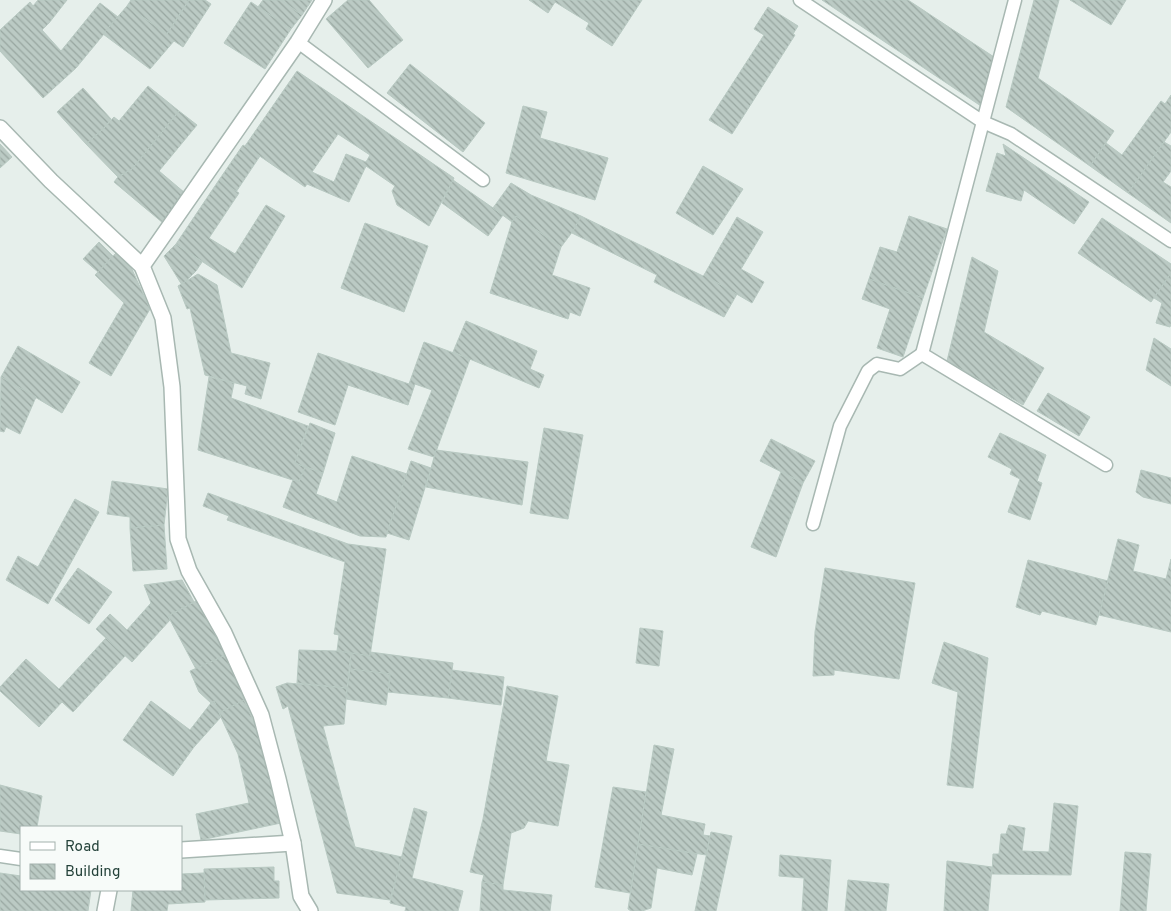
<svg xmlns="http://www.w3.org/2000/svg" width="1171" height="911" viewBox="0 0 1171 911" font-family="Overpass,sans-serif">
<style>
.building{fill:url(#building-back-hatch);stroke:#b8c9c2;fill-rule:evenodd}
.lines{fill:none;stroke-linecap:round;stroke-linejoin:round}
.service-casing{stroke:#a8b8b2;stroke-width:15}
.minor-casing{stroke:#a8b8b2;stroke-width:18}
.tertiary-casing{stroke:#a8b8b2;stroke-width:18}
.service{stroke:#fff;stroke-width:12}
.minor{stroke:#fff;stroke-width:15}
.tertiary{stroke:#fff;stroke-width:15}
</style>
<defs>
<pattern id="building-back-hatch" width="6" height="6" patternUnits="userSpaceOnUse" patternTransform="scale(1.25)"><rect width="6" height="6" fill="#bbcac4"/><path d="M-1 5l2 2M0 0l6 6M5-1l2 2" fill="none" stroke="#98a6a0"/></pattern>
</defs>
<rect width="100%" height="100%" fill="#e6efeb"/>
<g class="building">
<path d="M38,0H67L49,23L42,30L61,51L100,3L118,17L76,68L43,98L0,51V30L30,2L33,6Z"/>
<path d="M131,0H189L167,34L127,6Z"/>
<path d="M189,0H205L211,4L183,47L174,41L150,69L103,34L127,6L167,34Z"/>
<path d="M263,0H281L302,15L291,29L258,7Z"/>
<path d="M281,0H312L302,15Z"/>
<path d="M348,0H369L403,40L368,68L326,19Z"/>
<path d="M529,0H642L612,46L586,29L589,23L555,2L548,13Z"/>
<path d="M822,0H908L994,57L981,106Z"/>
<path d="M1034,0H1059L1038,78L1114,131L1090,166L1006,107Z"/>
<path d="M1070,0H1126L1111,25Z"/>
<path d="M251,2L291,29L265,69L224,43Z"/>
<path d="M768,7L798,26L793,34L795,35L732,134L709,120L764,35L754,29Z"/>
<path d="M410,64L485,123L463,152L387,93Z"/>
<path d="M297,71L454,178L429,226L397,205L392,191L395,186L366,166L349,202L307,184L305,187L245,146ZM338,134L370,155L366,162L346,154L334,182L312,172Z"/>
<path d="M148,86L179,111L132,169L118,177L86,144L104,128L114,117L119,121Z"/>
<path d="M83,88L111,119L104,128L86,144L57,112Z"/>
<path d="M1171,95V132L1128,193L1090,166L1106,143L1122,155L1161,101L1165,104Z"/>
<path d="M523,106L547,112L540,138L608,158L595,200L506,173Z"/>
<path d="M179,111L197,125L159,171L185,193L163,223L114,182L118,177L132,169Z"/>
<path d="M1164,142L1171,146V171L1163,182L1171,187V223L1128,193Z"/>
<path d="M0,144L12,157L0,168Z"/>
<path d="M1003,144L1089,202L1074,224L1024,190L1021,201L986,191L997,153L1006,156Z"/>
<path d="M243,145L260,156L236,192L219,180Z"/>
<path d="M703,166L743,189L713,235L676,213Z"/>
<path d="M219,180L239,193L209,238L235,254L266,205L285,216L242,288L176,244Z"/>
<path d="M453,180L503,215L488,236L442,203Z"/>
<path d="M511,183L531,195L581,216L576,227L561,247L516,216L512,222L493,208Z"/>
<path d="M516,216L561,247L552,275L590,288L580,316L570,312L568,319L490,293L512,222Z"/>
<path d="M581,216L703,276L704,275L737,294L724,317L654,282L657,275L572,233Z"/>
<path d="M909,216L947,229L923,298L869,279L880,247L897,252Z"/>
<path d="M737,217L763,232L741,269L764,282L752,303L704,275Z"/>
<path d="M1102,218L1171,264V273L1151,302L1078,253Z"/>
<path d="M365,223L428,246L404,312L341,288Z"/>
<path d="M99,242L113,256L98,272L83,259Z"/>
<path d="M176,244L202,262L196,271L182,285L164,256Z"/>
<path d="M116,253L130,265L150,309L111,376L89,363L124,303L95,275Z"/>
<path d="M972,257L998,271L984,332L1044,368L1023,405L947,361Z"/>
<path d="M1171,273V324L1170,327L1156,323L1162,303L1154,298Z"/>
<path d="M198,274L217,285L231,353L270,363L261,399L245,394L247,386L205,375L190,308L187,309L178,286Z"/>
<path d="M869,279L923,298L903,357L877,348L890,309L862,299Z"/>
<path d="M466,321L537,351L530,369L544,375L539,388L453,352Z"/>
<path d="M1154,338L1171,349V386L1146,370Z"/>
<path d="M424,342L470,359L434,457L408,449L432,390L415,384L408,405L348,385L335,425L298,412L318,353L409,384Z"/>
<path d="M18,346L80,382L62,413L1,377Z"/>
<path d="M1,377L36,397L20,434L6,427L4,432L0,431Z"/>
<path d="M209,377L234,383L231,398L308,426L295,463L305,467L299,482L198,450Z"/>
<path d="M1048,393L1090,417L1079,436L1037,411Z"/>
<path d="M310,423L335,433L323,473L295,463Z"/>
<path d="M544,428L583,435L568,519L530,513Z"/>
<path d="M1000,433L1046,455L1037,481L1042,483L1030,520L1008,512L1020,479L1010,474L1012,469L988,457Z"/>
<path d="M771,439L815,461L803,483L760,461Z"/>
<path d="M436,450L528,462L522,505L426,487Z"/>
<path d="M352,456L407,474L386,537L360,536L283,507L293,480L299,482L305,467L323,473L316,494L337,502Z"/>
<path d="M411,461L431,468L409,540L387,533Z"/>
<path d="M1141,470L1171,478V504L1143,497L1136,492Z"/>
<path d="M781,472L803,483L776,557L751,547Z"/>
<path d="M112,481L168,489L164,525L130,528V517L107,514Z"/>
<path d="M208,493L348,544L386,549L370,656L337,651L339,635L334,634L345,562L227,520L229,516L203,506Z"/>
<path d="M75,499L99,512L48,604L6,580L18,556L38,567Z"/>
<path d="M164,525L167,569L133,571L130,528Z"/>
<path d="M1118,539L1139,545L1133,571L1166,579L1171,559V632L1099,615Z"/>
<path d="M1028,560L1108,581L1096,625L1042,611L1040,615L1016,607Z"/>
<path d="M78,568L112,592L89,624L55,600Z"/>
<path d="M825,568L915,583L899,679L834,670V675L813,676L815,632Z"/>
<path d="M182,580L194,602L168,616L170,620L132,662L96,629L110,614L127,630L151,603L144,585Z"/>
<path d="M198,600L226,655L196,669L168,616Z"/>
<path d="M640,628L663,631L659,666L636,663Z"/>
<path d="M106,638L125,656L73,712L62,702L39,727L0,691V687L26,659L59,689Z"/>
<path d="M944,642L988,658L973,788L947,785L958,692L932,683Z"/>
<path d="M299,650L337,651L351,653L347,688L297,683Z"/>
<path d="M370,652L453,663L448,698L388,692L390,674L350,669L351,653L370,656Z"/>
<path d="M226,655L247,699L219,713L214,701L211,703L199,692L190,671Z"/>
<path d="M350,669L390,674L386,705L346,699Z"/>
<path d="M452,670L504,677L501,705L448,698Z"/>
<path d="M287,683L347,688L344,724L323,726L355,847L402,857L390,900L337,893L288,706L283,709L276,687Z"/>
<path d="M507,686L558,696L546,761L569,765L558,826L528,821L524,828L511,833L503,885L482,882L484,875L470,872L483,819Z"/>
<path d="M244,700L265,747L281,823L201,840L196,814L249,803L238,754L219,713Z"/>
<path d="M151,701L190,730L211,703L214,701L221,717L194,747L173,776L123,740Z"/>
<path d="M654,745L674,749L661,815L705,824L703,835L710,836L706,855L638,844Z"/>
<path d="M0,785L42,796L37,827H21V834L0,831Z"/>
<path d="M613,787L646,792L630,893L595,887Z"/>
<path d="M1054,803L1078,806L1071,875L992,874L993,854H999L1001,834H1006L1009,825L1025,828L1022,851L1049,852Z"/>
<path d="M414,808L427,812L412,878L463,891L458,911H405L406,907L390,903Z"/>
<path d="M711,832L732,836L716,911H695Z"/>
<path d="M638,844L697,854L692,875L657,868L651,908L642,911H631L628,909Z"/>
<path d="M1125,852L1151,854L1146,911H1120Z"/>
<path d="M780,855L831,860L827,911H802L804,878L779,876Z"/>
<path d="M947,861L992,867L988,911H944Z"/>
<path d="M274,867V881H279V898L205,900L204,869Z"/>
<path d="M0,873L21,876V890H91L88,911H0Z"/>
<path d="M204,873L205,902L168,904L167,911H131L133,890H181V874Z"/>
<path d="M848,880L889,884L886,911H845Z"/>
<path d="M482,882L503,885V890L552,895L550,911H480Z"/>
</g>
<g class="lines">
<defs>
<g id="service">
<path d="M800,0L983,122L1011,134L1171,241"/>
<path d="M1015,0L922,354L1106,465"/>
<path d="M298,42L483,180"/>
<path d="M813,524L840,426L868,371L877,364L900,369L922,354"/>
<path d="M0,856L21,859"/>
</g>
<g id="minor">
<path d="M142,266L298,42L324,0"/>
<path d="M181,850L293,843"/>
<path d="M105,911L109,890"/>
</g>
<path id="tertiary" d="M0,128L51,181L142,266L163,318L172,387L178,539L189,571L224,633L261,715L278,779L293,843L301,896L310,911"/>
</defs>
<use href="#service" class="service-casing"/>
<use href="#minor" class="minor-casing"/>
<use href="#tertiary" class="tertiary-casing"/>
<use href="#service" class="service"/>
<use href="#minor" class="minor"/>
<use href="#tertiary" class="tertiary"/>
</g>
<rect x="20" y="826" width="162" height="65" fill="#f7fbf9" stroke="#a3b1ad"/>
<rect x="30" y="842" width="25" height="8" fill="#ffffff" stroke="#a3b1ad"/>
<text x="65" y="851" font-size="15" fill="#24423a">Road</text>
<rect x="30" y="864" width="25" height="15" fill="url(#building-back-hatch)" stroke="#a3b1ad"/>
<text x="65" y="876" font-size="15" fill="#24423a">Building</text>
</svg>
